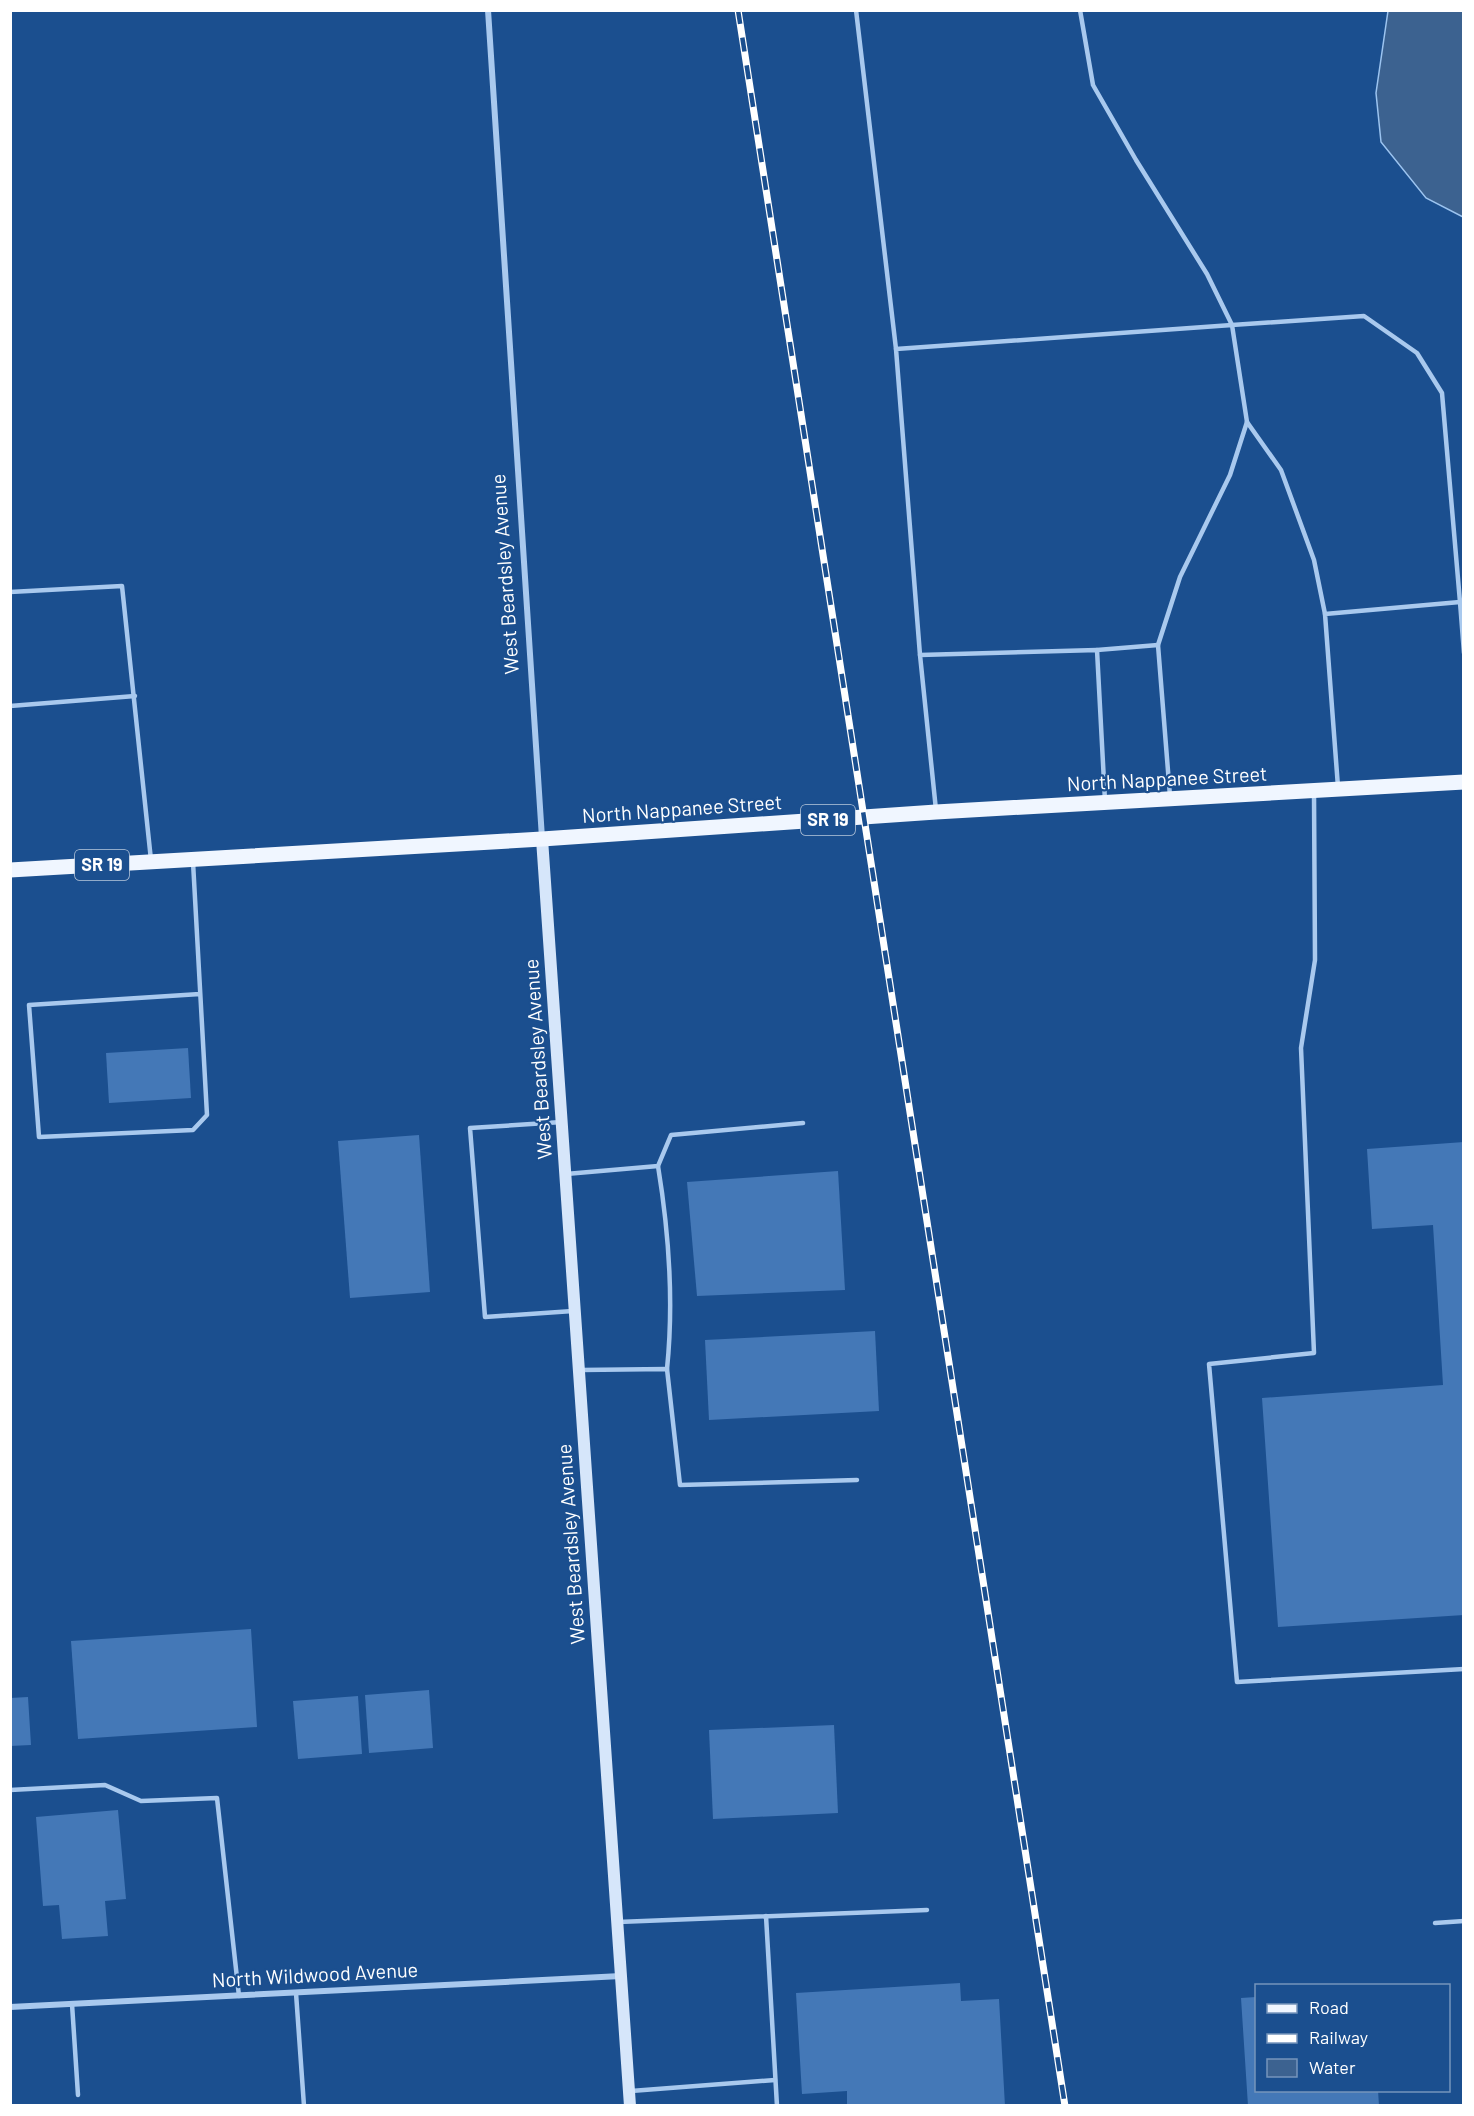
<svg xmlns="http://www.w3.org/2000/svg" width="1474" height="2116" viewBox="0 0 1474 2116" font-family="Barlow,sans-serif">
<style>
.water{fill:#3c6290;stroke:#9cc4f0;stroke-width:1.5}
.building{fill:#4478b7}
.lines{fill:none;stroke-linecap:round;stroke-linejoin:round}
.lane{stroke:#a9c9ee;stroke-width:4.5}
.street{stroke:#a9c9ee;stroke-width:6}
.secondary{stroke:#d6e6fa;stroke-width:12}
.primary{stroke:#f0f6ff;stroke-width:15}
.rail-casing{stroke:#fff;stroke-width:7}
.rail{stroke:#1b4f8f;stroke-width:4.5;stroke-dasharray:14;stroke-linecap:butt}
.labels{text-anchor:middle;stroke-width:4.5;stroke-linejoin:round;paint-order:stroke}
.shield{fill:#1b4f8f;stroke:#bbcadd;stroke-width:1.5}
.shield-label{font-size:18px;font-weight:bold;fill:#fff}
.street-label{font-size:20px;fill:#fff;stroke:#1b4f8f}
</style>
<rect width="100%" height="100%" fill="#1b4f8f"/>
<path class="water" d="M1388,11H1463V217L1426,198L1381,142L1376,93Z"/>
<g class="building">
<path d="M188,1048L191,1098L109,1103L106,1053Z"/>
<path d="M419,1135L430,1292L350,1298L338,1141Z"/>
<path d="M1464,1142V1615L1278,1627L1262,1398L1443,1385L1433,1225L1372,1229L1367,1149Z"/>
<path d="M838,1171L845,1290L697,1296L687,1182Z"/>
<path d="M875,1331L879,1411L709,1420L705,1340Z"/>
<path d="M251,1629L257,1727L78,1739L71,1641Z"/>
<path d="M429,1690L433,1748L369,1753L365,1695Z"/>
<path d="M358,1696L362,1754L298,1759L293,1701Z"/>
<path d="M28,1697L31,1745L10,1746V1698Z"/>
<path d="M834,1725L838,1813L713,1819L709,1730Z"/>
<path d="M118,1810L126,1899L105,1901L108,1936L62,1939L59,1905L43,1906L36,1817Z"/>
<path d="M960,1983L961,2001L999,1999L1005,2106H847V2091L802,2094L796,1993Z"/>
<path d="M1256,1997V2090H1378L1379,2106H1248L1241,1998Z"/>
</g>
<g class="lines">
<g class="lane">
<path d="M856,10L896,349"/>
<path d="M1080,10L1093,85L1136,160L1207,274L1232,325L1364,316L1417,353L1442,393L1460,602"/>
<path d="M1247,422L1281,470L1314,560L1325,614"/>
<path d="M10,592L122,586L151,860"/>
<path d="M1097,650L1158,645L1170,796"/>
<path d="M920,655L896,349L1232,325L1247,422L1230,475L1180,577L1158,645"/>
<path d="M10,706L135,696"/>
<path d="M1338,787L1325,614L1460,602L1464,653"/>
<path d="M1314,794L1315,960L1301,1048L1314,1353L1209,1364L1237,1682L1464,1669"/>
<path d="M936,810L920,655L1097,650L1105,801"/>
<path d="M193,862L207,1115L193,1130L39,1137L29,1005L200,994"/>
<path d="M562,1122L470,1128L485,1317L573,1311"/>
<path d="M658,1166C669,1233 674,1301 667,1369"/>
<path d="M566,1174L658,1166L671,1135L803,1123"/>
<path d="M581,1370L667,1369L680,1485L857,1480"/>
<path d="M10,1790L105,1785L141,1801L217,1798L239,1996"/>
<path d="M766,1916L777,2106"/>
<path d="M618,1922L927,1910"/>
<path d="M1435,1923L1464,1921"/>
<path d="M296,1993L304,2106"/>
<path d="M72,2004L78,2095"/>
<path d="M631,2091L775,2080"/>
</g>
<g class="street">
<path d="M488,10L542,838"/>
<path d="M10,2007L621,1976"/>
</g>
<path class="secondary" d="M542,839L630,2106"/>
<path class="primary" d="M10,870L542,839L936,812L1464,782"/>
<defs>
<path id="rail" d="M738,10L1065,2106"/>
</defs>
<use href="#rail" class="rail-casing"/>
<use href="#rail" class="rail"/>
</g>
<g class="labels">
<g class="shield">
<rect x="801" y="805" width="54" height="30" rx="4.5"/>
<rect x="75" y="850" width="54" height="30" rx="4.5"/>
</g>
<g class="shield-label">
<text x="828" y="826">SR 19</text>
<text x="102" y="871">SR 19</text>
</g>
<g class="street-label">
<text transform="translate(505 574) rotate(-94)" y="7">West Beardsley Avenue</text>
<text transform="translate(1167 779) rotate(-3)" y="7">North Nappanee Street</text>
<text transform="translate(682 809) rotate(-4)" y="7">North Nappanee Street</text>
<text transform="translate(538 1059) rotate(-94)" y="7">West Beardsley Avenue</text>
<text transform="translate(571 1544) rotate(-94)" y="7">West Beardsley Avenue</text>
<text transform="translate(315 1975) rotate(-3)" y="7">North Wildwood Avenue</text>
</g>
</g>
<rect width="1474" height="2116" fill="none" stroke="#ffffff" stroke-width="24"/>
<rect x="1255" y="1984" width="195" height="108" fill="#1b4f8f" stroke="#7695bc" stroke-width="1.5"/>
<rect x="1267" y="2004" width="30" height="9" fill="#f0f6ff" stroke="#7695bc" stroke-width="1.5"/>
<text x="1309" y="2014" font-size="18" fill="#ffffff">Road</text>
<rect x="1267" y="2034" width="30" height="9" fill="#ffffff" stroke="#7695bc" stroke-width="1.5"/>
<text x="1309" y="2044" font-size="18" fill="#ffffff">Railway</text>
<rect x="1267" y="2059" width="30" height="18" fill="#3c6290" stroke="#7695bc" stroke-width="1.5"/>
<text x="1309" y="2074" font-size="18" fill="#ffffff">Water</text>
</svg>
